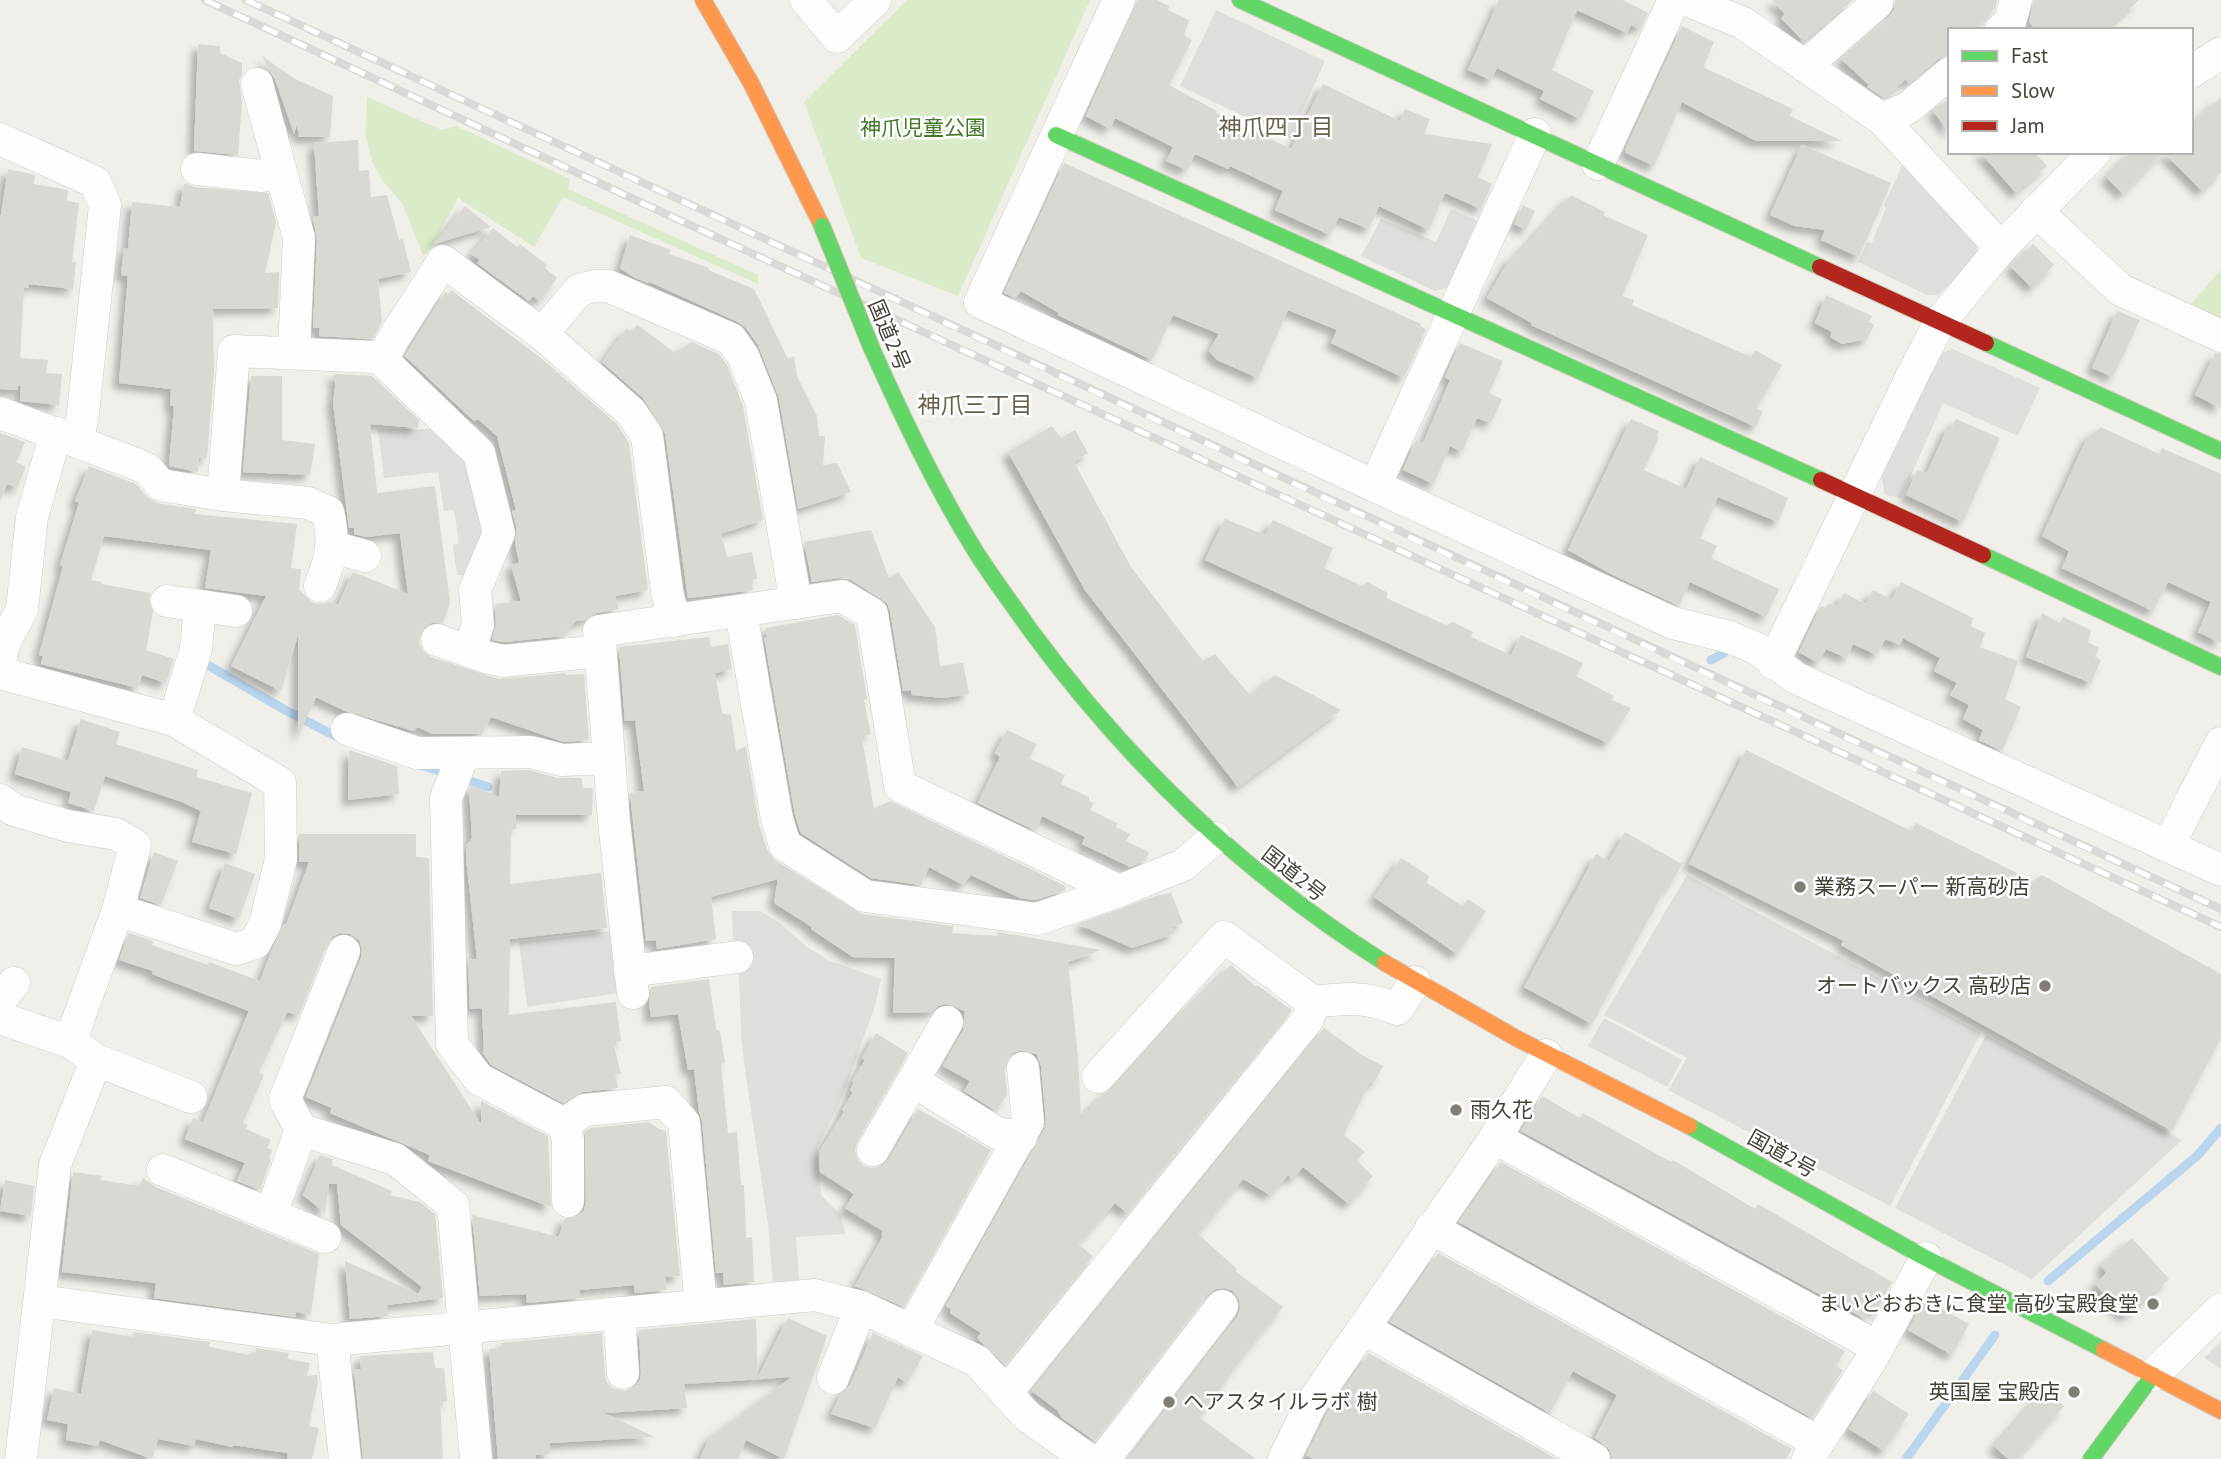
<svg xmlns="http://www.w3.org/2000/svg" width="2221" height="1459" viewBox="0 0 2221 1459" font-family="'PT Sans','Noto Sans JP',sans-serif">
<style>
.green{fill:#dbebca}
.parking{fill:#e0deda}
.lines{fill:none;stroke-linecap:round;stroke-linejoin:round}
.stream{stroke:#bad5ee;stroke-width:9}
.building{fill:#dad8d2;filter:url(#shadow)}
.street-casing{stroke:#cecdc8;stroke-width:33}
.fast-casing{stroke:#d0cdc1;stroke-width:18}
.slow-casing{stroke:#d0cdc1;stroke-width:18}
.jam-casing{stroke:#d0cdc1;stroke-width:18}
.street{stroke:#fdfdfc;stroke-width:32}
.fast{stroke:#63d668;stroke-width:16}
.slow{stroke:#ff974d;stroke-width:16}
.jam{stroke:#b3261e;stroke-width:16}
.rail-casing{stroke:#d9d9d8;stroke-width:8}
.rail{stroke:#fff;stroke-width:5;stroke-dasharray:16;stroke-linecap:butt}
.fast-bridge-casing{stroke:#c8bfa5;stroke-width:18;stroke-linecap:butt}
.fast-bridge{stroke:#63d668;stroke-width:16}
.poi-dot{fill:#827e75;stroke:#fff;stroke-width:2.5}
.labels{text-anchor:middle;stroke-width:5;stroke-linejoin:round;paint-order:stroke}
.park-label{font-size:21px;fill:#417929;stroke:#fff}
.street-label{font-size:21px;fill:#474136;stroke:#fff}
.poi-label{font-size:21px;fill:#474136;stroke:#fff;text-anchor:start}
.neighbourhood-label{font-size:23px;fill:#69604d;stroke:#fff}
</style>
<defs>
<filter id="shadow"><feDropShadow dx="-6" dy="6" stdDeviation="3.5" flood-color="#0004"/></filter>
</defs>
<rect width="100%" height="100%" fill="#f0efea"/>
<g class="green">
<path d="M907,0H1090L958,296L861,258L804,102Z"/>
<path d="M367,97L442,130L456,126L570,179L568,189L758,275V284L563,197L534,247L458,198L428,253L423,255L403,205L382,180L372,161L366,136Z"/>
<path d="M2221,269V323L2189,307Z"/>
</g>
<g class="parking">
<path d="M1216,10L1325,61L1290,138L1180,86Z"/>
<path d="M1903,164L1977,242V258L1938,295H1927L1858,262L1867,242L1872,243L1886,208L1884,205Z"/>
<path d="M1451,209L1484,224L1454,285L1435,291L1361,256L1381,219L1436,242Z"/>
<path d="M1953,349L2040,388L2018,436L1943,403L1901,498L1885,495L1881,473L1936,355Z"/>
<path d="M378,429H440L466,455L484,530L467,576L457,575L453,545L459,543L454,510L444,511L438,472L384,478Z"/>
<path d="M1687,875L1981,1033L1890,1206L1668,1090L1687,1058L1604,1015Z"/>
<path d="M732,911H760L780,923L807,947L828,960L881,979L875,1006L842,1097L817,1148L821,1195L841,1215L845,1234L796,1237L799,1281L773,1285L768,1224L745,1070L741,1034L739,973L733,944Z"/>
<path d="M612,931L618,993L527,1007L519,942Z"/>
<path d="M1604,1018L1682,1060L1667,1087L1588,1046Z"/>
<path d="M1986,1035L2182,1140L2032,1279L1895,1208Z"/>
<path d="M2221,1341V1369L2204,1358Z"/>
</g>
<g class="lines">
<g class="stream">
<path d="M1711,660L1724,653"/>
<path d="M206,664L285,710L345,741"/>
<path d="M421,765L488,787"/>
<path d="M2048,1281L2198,1155L2221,1128"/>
<path d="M1906,1459L1995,1335"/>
</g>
</g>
<g class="building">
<path d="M1137,0H1157L1169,6L1168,10L1189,20L1184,35L1192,40L1169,85L1217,111L1216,113L1291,149L1323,84L1400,121L1405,109L1430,119L1424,134L1492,144L1478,177L1492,184L1481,209L1445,193L1429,230L1379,206L1369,229L1339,217L1330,235L1275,210L1283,191L1230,166L1228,169L1195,154L1187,170L1166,161L1173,147L1115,118L1110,129L1086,116Z"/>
<path d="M1499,0H1623L1648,13L1640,29L1631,25L1627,33L1577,10L1552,70L1594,91L1580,119L1540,99L1544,91L1497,68L1491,80L1468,70Z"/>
<path d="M1772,0H1853L1803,41L1781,18L1785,14Z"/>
<path d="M1895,0H1997L1995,8L1973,29L1950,30V55L1938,59L1909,83L1906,79L1884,98L1867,87L1869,85L1841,59L1889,17L1894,10Z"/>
<path d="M2034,0H2139L2106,30H2036L2029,22Z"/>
<path d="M1682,26L1714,42L1703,67L1793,109L1790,116L1842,141H1756L1682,102L1654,166L1626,153L1625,150Z"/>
<path d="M198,44L220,46V53L242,63V74L239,80L242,101L238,155L194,151Z"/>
<path d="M262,56L295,79L333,96L330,137H299L297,124L294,134L275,79Z"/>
<path d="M1950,97V133L1933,111Z"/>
<path d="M2221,97V172L2202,191L2163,152L2123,194L2106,177L2131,152H2191V124Z"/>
<path d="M358,140L359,171L369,170L371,197L387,195L399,240L403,239L411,272L378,279L382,322L372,339L319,336L320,328H313L317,241L313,217L319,216L314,143Z"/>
<path d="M1802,145L1891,183L1859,257L1821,240L1825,230L1795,226L1770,215Z"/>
<path d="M1980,152H2034L2047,166L2016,193Z"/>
<path d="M1064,163L1421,324L1420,326L1426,329L1404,378L1331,343L1337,330L1288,310L1258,378L1217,360L1209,351L1219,334L1173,315L1152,360L1058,315L1059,313L1021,291L1015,298L1004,293Z"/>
<path d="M8,169L35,175L34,184L68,190L67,201L79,203L72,262H76L73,289L29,284V288H24L20,358L48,360L46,373L62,374L59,405L20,401L21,386H18V390L0,389V221Z"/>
<path d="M184,183L195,187L268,193L276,222L265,273L279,272L278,308L213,309L214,372L207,458H199L198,472L169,466L174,406H170L171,389L119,383L128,276L121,275L124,248L128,249L132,202L180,207Z"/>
<path d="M1571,195L1605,212L1603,215L1648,235L1622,296L1634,300L1632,305L1751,357L1755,350L1782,365L1756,409L1763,411L1756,427L1531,325L1532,323L1487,298L1511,256L1514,258Z"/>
<path d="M1523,205L1535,211L1526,230L1514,224Z"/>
<path d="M465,206L491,227L434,244Z"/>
<path d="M493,228L517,247L520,244L547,265L545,268L557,278L540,301L533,296L529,301L477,263L480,260L471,254Z"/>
<path d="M630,235L671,250L669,254L709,268L708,270L754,289L788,359L794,356L797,376L817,416L819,436H825L823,465L837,463L851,492L798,509L779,398L758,345L746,328L738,322L650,282L648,283L635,278L620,268Z"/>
<path d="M2033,244L2054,265L2032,288L2011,267Z"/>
<path d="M451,290L542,359L617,424L629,443L648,590L615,596L619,609L596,613L585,620L576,621L562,636L504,642L492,640L496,624L495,604L521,601L511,565L519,563L515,542L517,529L512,511L516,510L497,436L478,419L474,421L405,356L445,292L448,294Z"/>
<path d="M1826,295L1872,316L1869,322L1874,325L1867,339L1842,344L1830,337L1832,332L1815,323Z"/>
<path d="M2117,311L2140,320L2113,377L2092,368Z"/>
<path d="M638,325L675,353L692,342L719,354L727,365L743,406L763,520L721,534L727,557L752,552L757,579L751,580L753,590L688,598L665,433L643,398L602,362L627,328L630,331Z"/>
<path d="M1460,343L1503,361L1489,393L1502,399L1491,423L1477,418L1462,452L1450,446L1434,484L1403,470L1416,440L1423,443L1450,380L1445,377Z"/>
<path d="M2215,353L2221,354V408L2195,395Z"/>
<path d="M334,374L372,376L419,420L418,428L370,424L377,493L435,486L450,603L443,623L433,622L425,627L420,633L419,643L423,651L431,657L499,679L565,673L566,675L584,674L589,740L564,742L491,717L482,734H433L417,727L414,731L345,711L316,697L298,737V635L281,691L231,666L266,596L205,588L211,550L104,536L91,580L101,582V584L151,593L149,599L153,611L146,650L174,659L166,683L142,675L138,688L41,664L43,656L39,655L63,566L60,565L79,503L75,501L89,466L136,484L147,497L157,503L196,509L195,514L297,524L291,568L301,569L299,590L313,603L322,604L329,602L338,605L353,572L408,594L400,533L366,537L354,534V528H349L333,403L336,380H333Z"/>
<path d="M251,376H282V440L315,444L310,475L243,472Z"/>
<path d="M1631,419L1659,431L1657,436L1659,437L1644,470L1686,489L1700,457L1788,498L1778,522L1718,497L1700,538L1717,546L1711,558L1779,589L1766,617L1690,582L1679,606L1611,574L1568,550Z"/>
<path d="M1956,419L2000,438L1963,522L1906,495L1917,470L1927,473L1948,426L1952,427Z"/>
<path d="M1052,426L1061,438L1075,430L1088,453L1074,462L1131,567L1203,661L1215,654L1250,695L1275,675L1341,710L1238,787L1085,590L1008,452Z"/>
<path d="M2101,427L2159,454L2162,448L2221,474V643L2198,632L2211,602L2168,582L2153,611L2062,568L2069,551L2042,536L2087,438Z"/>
<path d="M0,433L25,442L16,462L26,467L17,488L7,484L0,501Z"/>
<path d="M1225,519L1265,535L1273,520L1333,548L1324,568L1362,586L1367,582L1388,593L1386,598L1446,625L1453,622L1473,632L1471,637L1511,655L1521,635L1583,663L1576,676L1614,696L1612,700L1631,708L1608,743L1205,560Z"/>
<path d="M871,530L889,578L898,572L935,627L940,666L963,663L969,694L944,698L912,695L911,690L903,691L890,611L887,603L851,580L839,578L812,582L804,542Z"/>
<path d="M1901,582L1973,618L1971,626L1985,633L1980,647L2018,661L2005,699L2021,707L2002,751L1979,740L1983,730L1963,719L1969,705L1950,695L1957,683L1934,671L1940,658L1903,638L1900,645L1885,639L1877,655L1853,644L1847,658L1826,649L1818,663L1799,652L1821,606L1826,608L1828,604L1837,606L1844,593L1866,604L1873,590L1892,599Z"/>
<path d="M2042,613L2060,623L2063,617L2091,630L2088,642L2099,648L2095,657L2101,660L2091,683L2026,657Z"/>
<path d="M838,615L855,625L867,699L864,700L871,734L862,737L874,809L890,801L1064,885L1066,890L1035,900L1020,898L971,875L963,885L929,867L921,885L871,878L801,833L795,815L764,637H767L766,628Z"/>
<path d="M709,637L711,647L728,644L732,669L715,673L722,713L731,715L736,751L746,746L759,824L767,850L775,860L862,914L953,926L952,933L997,936L998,932L1101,950L1068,962L1078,1057L1081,1118L1102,1095L1112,1089L1185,1007L1187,1009L1231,965L1256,987L1257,985L1292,1010L1127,1213L1115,1203L1078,1244L1093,1256L1005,1365L977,1338L981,1333L950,1313L951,1309L946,1306L1044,1130L1046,1120L1041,1066L1036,1052L1035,1054L1021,1050L1013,1053L1007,1060L1005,1070L1007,1095L996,1111L964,1091L970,1081L943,1066L963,1031L965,1011L946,1004L938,1006L932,1012L893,1013L895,958L853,957L811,929L812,927L774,903L778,879L711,897L716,939L657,949L656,940L646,941L630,793L644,791L635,720L625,721L619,647Z"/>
<path d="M81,719L120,732L116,744L198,770L196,777L252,793L236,854L192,842L201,811L182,802L105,776L94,811L68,803L71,792L15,774L22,747L68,761Z"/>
<path d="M1007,730L1037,744L1029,758L1065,775L1061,784L1089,797V800L1094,803L1090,810L1117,823L1116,827L1130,834L1126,841L1149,852L1146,860L1130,867L1082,844L1085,837L1042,816L1036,831L978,803L1000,757L995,753Z"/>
<path d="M349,750L397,766L399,794L348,800Z"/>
<path d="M1746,750L1911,831L1916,823L2033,881L2042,875L2221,974V1038L2172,1131L1841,945L1844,941L1689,864Z"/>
<path d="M529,770L558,778H581L583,788H593L592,815H516V829H511L510,884L601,873L607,928L510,939L509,1015L616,1002L621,1041L613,1042L621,1074L615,1075L618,1088L583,1092L563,1103L491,1065L482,1052L484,1053L482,1008L470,1009L468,959H477L466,857V847L472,838L469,789L471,785L499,797L501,771Z"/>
<path d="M1625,832L1682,864L1668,889L1666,887L1592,1024L1524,987L1596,854L1609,861Z"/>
<path d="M299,834H416V857L429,858L433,1016H411L481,1124V1101L548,1136L551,1207L428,1161L430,1155L330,1113L332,1108L306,1097L361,958L362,949L359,940L350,934L341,933L333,936L327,944L299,1015L287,1012L259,1073L264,1075L243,1123L247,1125L246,1129L271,1140L267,1148L272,1150L269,1158L271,1159L260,1190L237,1181L245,1163L185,1139L193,1118L203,1122L249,1011L152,974L153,971L119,960L129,933L153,941L152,945L208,965L209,962L260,981L271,952L284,924L286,925L309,862H299Z"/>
<path d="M154,852L178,861L161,905L140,898Z"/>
<path d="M1401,858L1429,876L1427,883L1462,906L1468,899L1486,911L1457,954L1374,897Z"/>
<path d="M225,863L255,874L239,919L209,908Z"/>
<path d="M1171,893L1183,923L1172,927L1174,934L1132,948L1078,924L1156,896Z"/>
<path d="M709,979L716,1029L720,1031L725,1063L721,1064L728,1133L737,1132L741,1185H744L746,1238L752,1237L754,1282L724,1285L723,1273H716L702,1121L699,1112L694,1069L688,1070L678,1014L651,1017L649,1002L651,987Z"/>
<path d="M1324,1028L1362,1055L1383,1066L1374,1083L1370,1082L1344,1135L1365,1152L1356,1160L1373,1176L1349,1204L1303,1167L1292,1179L1288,1175L1270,1195L1243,1179L1198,1234L1237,1269L1235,1271L1283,1307L1243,1356L1200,1418L1256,1459H1129L1237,1317L1240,1309L1239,1300L1233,1291L1225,1288L1216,1289L1207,1295L1095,1441L1062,1418L1057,1410L1032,1391Z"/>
<path d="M876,1033L908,1053L857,1141L855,1151L858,1160L864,1166L872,1168L883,1166L889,1159L918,1109L991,1150L904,1307L855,1286L883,1236L881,1234L883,1231L845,1208L854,1194L820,1172L819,1152L844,1112L842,1110L853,1092L850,1090L854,1082L852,1081L865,1060L862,1058Z"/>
<path d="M1542,1096L1580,1118L1583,1113L1671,1162L1673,1160L1755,1209L1758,1204L1892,1282L1876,1312L1871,1309L1865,1319L1521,1131Z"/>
<path d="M649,1122L659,1129L666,1131L680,1276L665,1277L666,1290L635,1293L634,1285L579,1290L580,1298L527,1303L526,1294L480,1296L472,1215L559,1237L564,1219L578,1216L584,1211L586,1202L585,1132L591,1128Z"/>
<path d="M320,1155L333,1159L332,1165L392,1191L390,1195L420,1202L435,1214L443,1298L387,1305L388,1316L350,1319L345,1261L418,1294L422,1287L341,1225L337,1184H329L325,1213L303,1195Z"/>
<path d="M1501,1162L1845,1351L1836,1366L1843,1370L1812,1418L1459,1222Z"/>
<path d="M73,1172L102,1176L101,1180L139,1186L143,1178L156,1187L319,1254L311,1315L296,1312L295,1317L154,1298L156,1283L62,1272Z"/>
<path d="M5,1180L34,1186L31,1216L0,1211Z"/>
<path d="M2132,1238L2169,1279L2125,1317L2095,1284L2106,1273L2101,1265Z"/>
<path d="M1438,1253L1792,1449L1786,1459H1612L1609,1449L1595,1438L1617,1395L1573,1371L1550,1413L1390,1322Z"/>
<path d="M1925,1299L1969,1324L1952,1355L1908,1330Z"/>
<path d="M788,1318L827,1336L784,1459L746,1440L738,1459H700L709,1438L792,1377L684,1384L687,1408L604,1413L655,1437L550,1443V1454L536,1455V1459H498L489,1349L502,1348V1343L602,1333L605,1374L607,1383L614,1389L625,1391L634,1388L640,1380L641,1372L639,1330L756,1319L758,1377Z"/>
<path d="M92,1330L133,1337L134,1332L210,1342L209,1347L255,1356L256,1348L289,1353L287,1359L310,1363L307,1376L317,1375L318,1381L309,1426L319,1428L312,1459H287L288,1453L233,1445L232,1447L196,1439L194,1446L158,1439L152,1459L100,1440L98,1446L66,1440L68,1424L47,1420L54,1388L81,1394Z"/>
<path d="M873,1333L923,1356L907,1383L898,1377L875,1428L831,1414L841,1394L850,1385Z"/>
<path d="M433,1352L435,1368H444L447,1401L440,1402L443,1459H363L354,1370L361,1369L360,1356Z"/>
<path d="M1369,1353L1557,1459H1313L1306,1455L1327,1413Z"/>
<path d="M2045,1389L2064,1406L2017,1459H2008L1994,1446Z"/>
<path d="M1873,1391L1909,1414L1884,1451L1849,1429Z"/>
</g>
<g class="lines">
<defs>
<g id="street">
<path d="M806,0L837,37L875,0"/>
<path d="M1119,0L980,302L1375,486L1535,134"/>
<path d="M1687,0L1743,23L1882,119L2001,248"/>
<path d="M2001,30L2010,22L2016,0"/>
<path d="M1805,66L1877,3"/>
<path d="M2191,72L2221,53"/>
<path d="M257,84L299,238L294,353"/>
<path d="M1882,119L1908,108L1950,73"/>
<path d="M0,139L95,182L105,205L83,413L78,441"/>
<path d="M1598,164L1674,0"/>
<path d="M197,169L262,176L280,169"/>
<path d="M2036,211L2121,290L2221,336"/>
<path d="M542,334L579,290L594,286H608L731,339L743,356L761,401L796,603"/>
<path d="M382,360L393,339L443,261L542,334L631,412L647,436L667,591L674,621"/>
<path d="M0,413L136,464L147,469L161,485L223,495L308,503L328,512C335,542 331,558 320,586"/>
<path d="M1375,486L1673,623L1729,637L1758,649L1796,678L2221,870"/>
<path d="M223,495L234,351L374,357L382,360L479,453L499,533L475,590L478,625L469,651"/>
<path d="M332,547L365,556"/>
<path d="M167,601L236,611"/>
<path d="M741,612L777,819L785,845L865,896L1037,919L1119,891L1183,865L1215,838"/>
<path d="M437,640L486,657L503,661L600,651"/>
<path d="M1773,663L1913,374L1940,322L2001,248L2095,152"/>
<path d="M0,665L3,646L22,609L32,517L56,433"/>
<path d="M0,673L174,720L280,783L281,859L265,924L255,943L236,949L118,910"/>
<path d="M174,720L196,649L200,606"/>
<path d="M347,729L417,753L531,752L562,760L609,758"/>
<path d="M464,753L446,798L452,1044L479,1079L564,1124L585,1110L666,1102L684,1123L701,1306"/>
<path d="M0,800L14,810L68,826L116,834L135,845L118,910L70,1042"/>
<path d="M2168,846L2221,743"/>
<path d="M344,951L285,1099L301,1130L395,1159L453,1205L476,1459"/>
<path d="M630,971L737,957"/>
<path d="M633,993L614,821L599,631L842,596L872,614L900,786L1119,891"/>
<path d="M0,1001L14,983"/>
<path d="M0,1018L70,1042L96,1060L191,1097"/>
<path d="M1098,1077L1224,937L1313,1002C1347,998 1365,996 1397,1009L1415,982"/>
<path d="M913,1081L997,1133L1021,1137"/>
<path d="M564,1124L568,1140V1201"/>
<path d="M1495,1138L1877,1347"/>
<path d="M873,1150L947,1022"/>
<path d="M163,1170L325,1237"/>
<path d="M271,1214L301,1130"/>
<path d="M1431,1228L1818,1442"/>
<path d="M40,1301L332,1340"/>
<path d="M619,1313L623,1373"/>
<path d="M1363,1328L1594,1459"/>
<path d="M911,1331L1028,1122L1023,1068"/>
<path d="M2153,1375L2221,1309"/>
<path d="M833,1378L861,1307"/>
<path d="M1006,1393L1308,1019L1313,1002"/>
<path d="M21,1459L55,1165L96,1060"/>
<path d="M345,1459L332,1340L815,1295L861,1307L977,1361L1027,1416L1088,1459"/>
<path d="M1104,1459L1222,1306"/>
<path d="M1284,1459L1311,1404L1495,1138L1546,1055"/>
<path d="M1808,1459L1871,1360L1926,1258"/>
</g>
<g id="fast">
<path d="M1240,0L1820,267"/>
<path d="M1056,135L1821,480"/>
<path d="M1986,343L2221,451"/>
<path d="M872,349C903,418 936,488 976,552C993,579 1013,605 1031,631C1130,765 1244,874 1385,963"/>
<path d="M1983,555L2221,667"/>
<path d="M1689,1126L1922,1256L2104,1350"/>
<path d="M2091,1459L2153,1375"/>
</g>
<g id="slow">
<path d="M703,0L751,83L822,226"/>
<path d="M1385,963L1516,1038L1689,1126"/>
<path d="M2104,1350L2221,1411"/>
</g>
<g id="jam">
<path d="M1820,267L1986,343"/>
<path d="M1821,480L1983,555"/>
</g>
</defs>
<use href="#street" class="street-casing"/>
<use href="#fast" class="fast-casing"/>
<use href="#slow" class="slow-casing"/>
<use href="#jam" class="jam-casing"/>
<use href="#street" class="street"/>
<use href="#fast" class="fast"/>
<use href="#slow" class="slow"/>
<use href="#jam" class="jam"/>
<defs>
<g id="rail">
<path d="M205,0L640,202L2221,927"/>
<path d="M246,0C904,303 1561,608 2221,909"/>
</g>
</defs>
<use href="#rail" class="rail-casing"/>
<use href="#rail" class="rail"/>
<defs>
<path id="fast-bridge" d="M822,226L872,349"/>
</defs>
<use href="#fast-bridge" class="fast-bridge-casing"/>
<use href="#fast-bridge" class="fast-bridge"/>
</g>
<g class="poi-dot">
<circle cx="1800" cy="887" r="7"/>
<circle cx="2045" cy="986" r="7"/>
<circle cx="1456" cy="1110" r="7"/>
<circle cx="2153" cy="1304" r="7"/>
<circle cx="2074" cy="1392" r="7"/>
<circle cx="1169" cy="1402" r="7"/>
</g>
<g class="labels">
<g class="park-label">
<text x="923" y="135">神爪児童公園</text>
</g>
<g class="street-label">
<text transform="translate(889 335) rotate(67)" y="7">国道2号</text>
<text transform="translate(1294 874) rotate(38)" y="7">国道2号</text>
<text transform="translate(1782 1154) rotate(29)" y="7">国道2号</text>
</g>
<g class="poi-label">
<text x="1814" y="894">業務スーパー 新高砂店</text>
<text x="2031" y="993" text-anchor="end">オートバックス 高砂店</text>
<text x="1470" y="1117">雨久花</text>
<text x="2139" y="1311" text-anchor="end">まいどおおきに食堂 高砂宝殿食堂</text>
<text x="2060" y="1399" text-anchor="end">英国屋 宝殿店</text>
<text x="1183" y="1409">ヘアスタイルラボ 樹</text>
</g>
<g class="neighbourhood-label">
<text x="1276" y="135">神爪四丁目</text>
<text x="975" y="413">神爪三丁目</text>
</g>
</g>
<rect x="1948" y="28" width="245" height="126" fill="#ffffff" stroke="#b5b3af" stroke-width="2"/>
<rect x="1962" y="51" width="35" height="10" fill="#63d668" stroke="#b5b3af" stroke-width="2"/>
<text x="2011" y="63" font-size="21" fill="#474136">Fast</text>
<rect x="1962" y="86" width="35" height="10" fill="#ff974d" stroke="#b5b3af" stroke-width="2"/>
<text x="2011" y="98" font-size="21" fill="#474136">Slow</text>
<rect x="1962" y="121" width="35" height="10" fill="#b3261e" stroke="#b5b3af" stroke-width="2"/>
<text x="2011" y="133" font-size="21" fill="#474136">Jam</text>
</svg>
